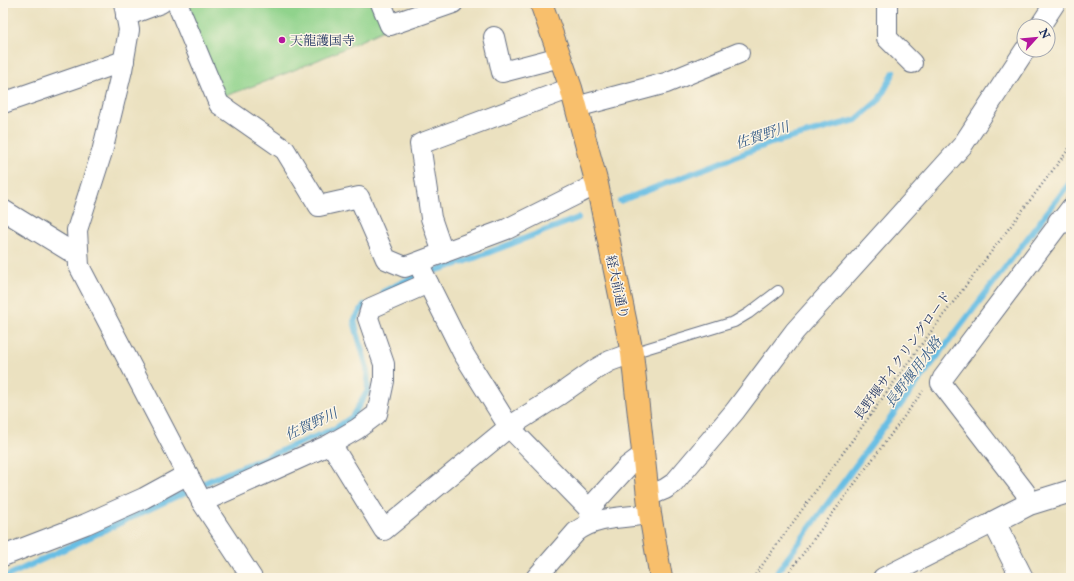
<svg xmlns="http://www.w3.org/2000/svg" width="1074" height="581" viewBox="0 0 1074 581" font-family="'IM FELL Double Pica','Noto Serif JP',serif">
<style>
.green{fill:#90d38c;stroke:#568175}
.lines{fill:none;stroke-linecap:round;stroke-linejoin:round}
.stream{stroke:#67bee4;stroke-width:6}
.service-casing{stroke:#646d80;stroke-width:12}
.minor-casing{stroke:#646d80;stroke-width:22}
.tertiary-casing{stroke:#646d80;stroke-width:24}
.primary-casing{stroke:#646d80;stroke-width:24}
.path{stroke:#646d80;stroke-width:2.5;stroke-dasharray:1 3;stroke-linecap:butt}
.service{stroke:#fff;stroke-width:10}
.minor{stroke:#fff;stroke-width:20}
.tertiary{stroke:#fff;stroke-width:22}
.primary{stroke:#f8bf6c;stroke-width:22}
.poi-dot{fill:#b5179e;stroke:#fcf5e5;stroke-width:1.5}
.labels{text-anchor:middle;stroke-width:3;stroke-linejoin:round;paint-order:stroke}
.poi-label{font-size:13px;fill:#1b2f5e;stroke:#fcf5e5;text-anchor:start}
.street-label{font-size:13px;fill:#1b2f5e;stroke:#fcf5e5}
.water-label{font-size:14px;font-style:italic;fill:#325a86;stroke:#fcf5e5}
</style>
<rect width="100%" height="100%" fill="#fcf5e5"/>
<filter id="ink" filterUnits="userSpaceOnUse"><feTurbulence type="fractalNoise" baseFrequency=".025" numOctaves="2"/><feDisplacementMap in="SourceGraphic" scale="8" xChannelSelector="R" yChannelSelector="G"/><feConvolveMatrix kernelMatrix="1 2 1 2 8 2 1 2 1" color-interpolation-filters="sRGB"/></filter>
<filter id="wash" filterUnits="userSpaceOnUse"><feTurbulence type="fractalNoise" baseFrequency=".012" numOctaves="4" result="noise"/><feDisplacementMap in="SourceGraphic" scale="16" xChannelSelector="R" yChannelSelector="G"/><feGaussianBlur stdDeviation="0.9" result="paint"/><feColorMatrix in="noise" values="0 0 0 0 0 0 0 0 0 0 0 0 0 0 0 0 0 1.4 0 .05"/><feComposite in="paint" operator="in"/></filter>
<g filter="url(#wash)">
<rect width="100%" height="100%" fill="#ebe1c0"/>
<path class="green" d="M186,3H374L385,29C332,55 278,78 222,97Z"/>
<g class="lines">
<g class="stream">
<path d="M620,201L771,143L856,120L879,100L894,72"/>
<path d="M383,292L411,278L464,262L578,218"/>
<path d="M3,578L211,480L336,428L352,417L368,390L367,368L354,321L364,305"/>
<path d="M773,578L889,420L1071,181"/>
</g>
</g>
</g>
<g filter="url(#ink)">
<g class="lines">
<defs>
<path id="service" d="M632,353L734,322L749,313L778,291"/>
<g id="minor">
<path d="M124,3L129,30L122,70L102,152L77,230L79,266L202,502L252,578"/>
<path d="M177,3L219,104L285,150L319,206L359,197L386,259L405,267L507,229L597,184"/>
<path d="M381,3L390,25L453,3"/>
<path d="M886,3L887,6V38L912,63"/>
<path d="M126,16L161,3"/>
<path d="M1040,26L1055,3"/>
<path d="M494,37L502,72L560,57"/>
<path d="M3,103L124,61"/>
<path d="M576,107L666,83L739,53"/>
<path d="M3,210L78,256"/>
<path d="M443,253L431,218L420,144L571,88"/>
<path d="M422,271L463,353L509,427L589,509"/>
<path d="M331,444L384,530L509,427L559,395L596,369L610,361L632,353"/>
<path d="M648,496L665,489L674,483L735,411L795,331L962,146L1025,50"/>
<path d="M202,502L331,444L357,429L377,414L384,381V364L368,318L371,308L428,283"/>
<path d="M1029,504L1025,492L941,383L943,378L1071,208"/>
<path d="M591,520L589,509L628,466L644,454"/>
<path d="M3,556L86,524L144,498L188,474"/>
<path d="M536,578L576,532C596,516 625,518 650,514"/>
<path d="M883,578L994,522"/>
</g>
<g id="tertiary">
<path d="M1059,222L1071,221"/>
<path d="M1022,578L994,522L1029,504L1071,491"/>
</g>
<path id="primary" d="M541,3L571,88L597,184L632,353L650,514L661,578"/>
</defs>
<use href="#service" class="service-casing"/>
<use href="#minor" class="minor-casing"/>
<use href="#tertiary" class="tertiary-casing"/>
<use href="#primary" class="primary-casing"/>
<g class="path">
<path d="M753,578L915,353L1071,146"/>
<path d="M785,578L923,391"/>
</g>
<use href="#service" class="service"/>
<use href="#minor" class="minor"/>
<use href="#tertiary" class="tertiary"/>
<use href="#primary" class="primary"/>
</g>
</g>
<circle class="poi-dot" cx="282" cy="40" r="4"/>
<g class="labels">
<g class="poi-label">
<text x="290" y="45">天龍護国寺</text>
</g>
<g class="street-label">
<text transform="translate(618 287) rotate(78)" y="5">経大前通り</text>
<text transform="translate(902 355) rotate(-54)" y="5">長野堰サイクリングロード</text>
</g>
<g class="water-label">
<text transform="translate(762 135) rotate(-19)" y="5">佐賀野川</text>
<text transform="translate(913 372) rotate(-53)" y="5">長野堰用水路</text>
<text transform="translate(311 424) rotate(-25)" y="5">佐賀野川</text>
</g>
</g>
<rect width="1074" height="581" fill="none" stroke="#fcf5e5" stroke-width="16"/>
<g transform="translate(1036 38) rotate(63)"><circle r="19" fill="#fcf5e5" stroke="#a2a6af"/>
<path d="M0-3L7 15L0 10L-7 15Z" fill="#b5179e"/>
<text y="-6" font-size="11" font-weight="bold" text-anchor="middle" fill="#1b2f5e">N</text>
</g>
</svg>
